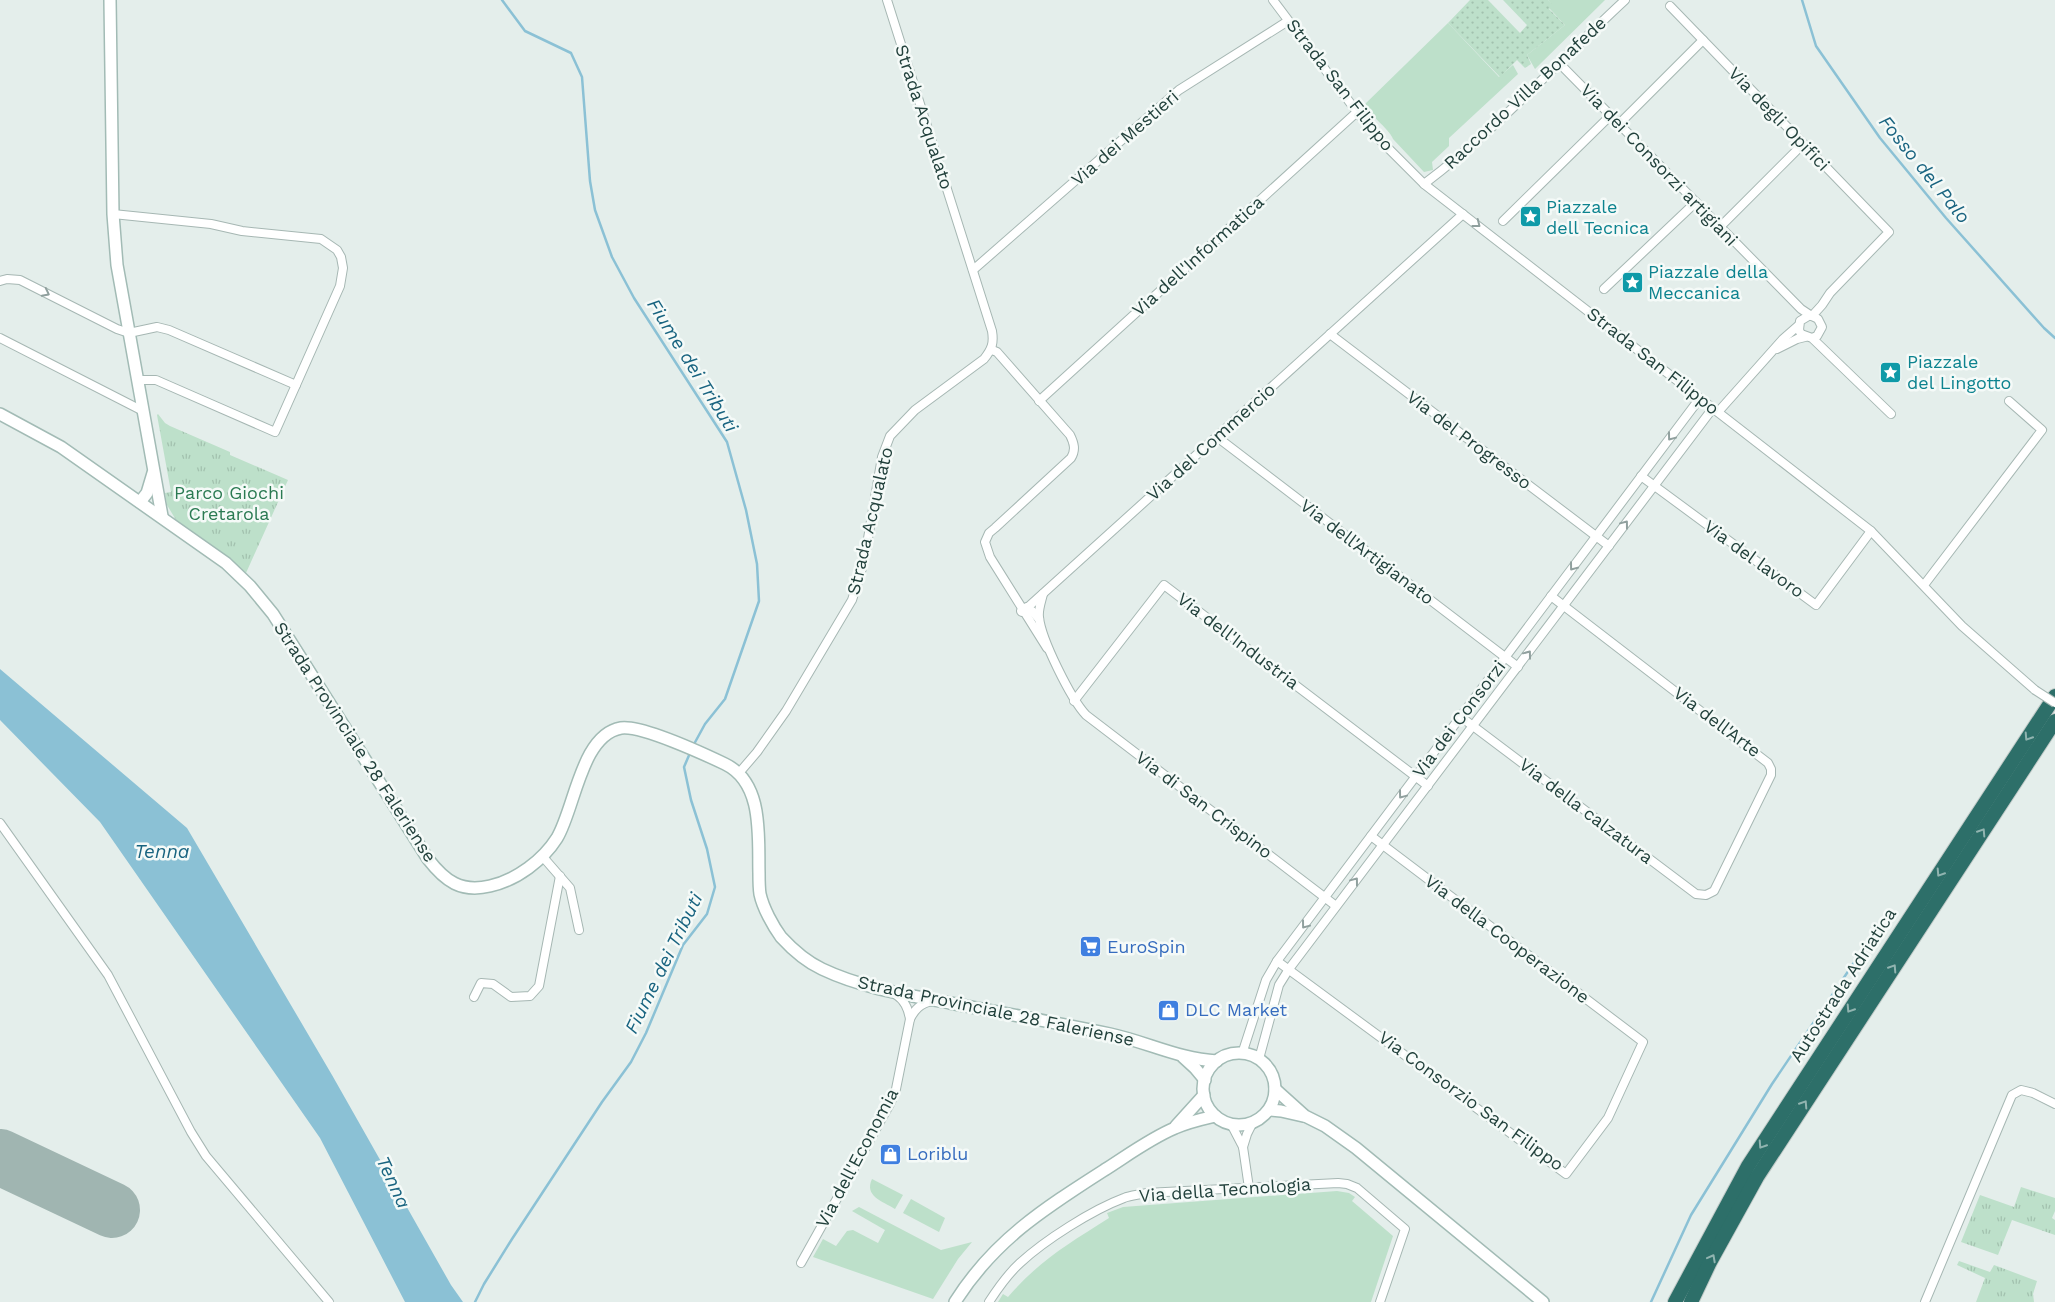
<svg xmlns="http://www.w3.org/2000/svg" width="2055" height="1302" viewBox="0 0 2055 1302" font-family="'Work Sans',sans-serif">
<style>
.grass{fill:#bde0ca}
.park{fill:url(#park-tufts)}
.garden{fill:url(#garden-dots)}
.water{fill:#8bc1d5}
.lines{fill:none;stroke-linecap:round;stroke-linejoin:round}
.stream{stroke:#8bc1d5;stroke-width:2.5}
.runway{stroke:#a0b5b1;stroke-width:56}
.minor-casing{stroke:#a6b7b3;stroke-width:10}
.tertiary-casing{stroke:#a6b7b3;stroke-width:12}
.secondary-casing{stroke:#a2bbb5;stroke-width:14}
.motorway-casing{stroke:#c1cac8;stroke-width:16}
.minor{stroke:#fff;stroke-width:8}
.tertiary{stroke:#fff;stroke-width:10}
.secondary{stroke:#fff;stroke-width:11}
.motorway{stroke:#2d6f69;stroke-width:14}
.minor-bridge-casing{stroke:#a6b7b3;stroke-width:10;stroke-linecap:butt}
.minor-bridge{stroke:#fff;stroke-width:8}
.oneway{stroke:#90a09e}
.oneway2{stroke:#91b4b0}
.labels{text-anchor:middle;stroke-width:5;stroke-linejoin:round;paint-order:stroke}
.street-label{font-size:18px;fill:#22413c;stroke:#f5faf8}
.culture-label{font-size:18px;fill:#0d838f;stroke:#f5faf8;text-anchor:start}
.park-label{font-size:18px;fill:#2a7a52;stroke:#f5faf8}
.shop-label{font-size:18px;fill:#366cbe;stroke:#f5faf8;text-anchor:start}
.water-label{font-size:19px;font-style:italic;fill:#196480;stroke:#f5faf8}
</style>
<defs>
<pattern id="park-tufts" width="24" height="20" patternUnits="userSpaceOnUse" patternTransform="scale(1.25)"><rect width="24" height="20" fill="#bde0ca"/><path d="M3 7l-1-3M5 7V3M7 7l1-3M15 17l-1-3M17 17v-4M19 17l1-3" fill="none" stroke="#a2c1ae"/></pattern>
<pattern id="garden-dots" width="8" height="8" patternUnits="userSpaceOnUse" patternTransform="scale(1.25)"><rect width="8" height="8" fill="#bde0ca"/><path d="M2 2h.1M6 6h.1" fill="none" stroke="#a2c1ae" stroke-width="1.8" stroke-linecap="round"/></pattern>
</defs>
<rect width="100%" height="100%" fill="#e4eeeb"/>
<g class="grass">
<path d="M1548,0H1605L1535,69L1527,55L1565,25L1549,8L1552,5Z"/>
<path d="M1448,23L1499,77L1513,65L1518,74L1449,138V146L1432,162L1433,170L1424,172L1393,139C1392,133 1370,113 1363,106Z"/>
<path d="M872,1179L903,1195L895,1209C882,1201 864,1196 872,1179Z"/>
<path d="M1337,1191L1349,1193L1355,1197L1352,1201L1393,1236L1371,1302H998L1003,1294L1008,1297C1040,1260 1068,1244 1109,1218L1107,1213L1123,1207Z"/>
<path d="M911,1199L945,1218L939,1232L903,1213Z"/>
<path d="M859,1207L941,1250L972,1242L958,1259L933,1299L813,1257L823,1239L836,1246L847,1231L853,1230L878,1243L885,1230L852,1211Z"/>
</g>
<g class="park">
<path d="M158,414L165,423L170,426L230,452V455L288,480L246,573L216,548L176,520L167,505L165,493L171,492L157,415Z"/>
<path d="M2021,1187L2055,1198V1211L2052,1218L2055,1220V1235L2012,1220L1998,1255L1961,1242L1980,1195L2014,1207Z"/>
<path d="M1959,1261L1990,1272L1994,1265L2037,1281L2033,1294L2034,1302H1976L1985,1278L1957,1265Z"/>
</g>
<path class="garden" d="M1470,0H1488L1520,33L1527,25L1503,0H1548L1553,5L1549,9L1565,25L1527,55L1531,64L1525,68L1517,60L1500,77L1448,23Z"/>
<path class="water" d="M0,669L187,828L332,1075L451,1285L463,1302H405L320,1138L100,822L0,720Z"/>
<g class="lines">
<g class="stream">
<path d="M502,0L525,31L571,53L582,77L590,181L595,210L612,257L634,298L727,442L746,510L757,564L759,601L725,699L705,724L693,746"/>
<path d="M1802,0L1816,46L1880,138L1946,218L2044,328L2055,338"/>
<path d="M475,1302L484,1284L512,1239L602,1102L631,1062L646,1033L683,945L707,914L715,887L707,849L691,800L684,767L690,753"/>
<path d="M1651,1302L1691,1215L1772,1084L1874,933"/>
</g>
<path class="runway" d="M0,1157L112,1210"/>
<defs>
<g id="minor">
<path d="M1273,0L1357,112L1380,140L1424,184L1871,531L1962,626L2035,690"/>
<path d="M1670,6L1889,232L1830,293L1822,305L1812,316"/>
<path d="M1560,64L1801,309L1810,315"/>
<path d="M1619,124L1703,40"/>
<path d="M1424,184C1497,129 1558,62 1625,0"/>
<path d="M113,214L211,224L242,231L321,239L337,250L341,257L343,268L340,286L275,432L156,380H137"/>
<path d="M1503,221L1611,115"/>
<path d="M1720,227L1803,144"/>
<path d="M973,270L1179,90L1288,21"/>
<path d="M0,281L7,279L20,280L117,329L129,333L157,327L169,330L296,385"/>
<path d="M1604,289L1696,202"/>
<path d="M1330,334L1609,546"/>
<path d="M0,338L143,411"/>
<path d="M1812,338L1817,336L1822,327L1818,319L1810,315L1800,321L1799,330L1801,334L1812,338L1891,414"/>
<path d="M1777,349L1797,339L1805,337"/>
<path d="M992,350L997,352L1070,435C1074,443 1076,450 1071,458L995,528L989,533L985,542L990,557L1047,648"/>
<path d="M1039,401L1357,112"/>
<path d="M1718,412L1783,339L1799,325"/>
<path d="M1217,437L1518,667"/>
<path d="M1641,476L1816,605L1871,531"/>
<path d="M1924,585L2042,430L2009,401"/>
<path d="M1043,594C1041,602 1038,610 1039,617C1041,639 1071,699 1086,715L1336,906"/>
<path d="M1039,619L1032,611L1027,608L1463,214"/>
<path d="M1074,701L1164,585L1428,786"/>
<path d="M1461,717L1696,894L1706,895L1714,891L1771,775V769L1768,763L1551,596"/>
<path d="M739,773L757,752L786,711L852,600L861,572L866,550L882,457L890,436L915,410L984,359C992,349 994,343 992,331L887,0"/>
<path d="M0,823L108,975L191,1132L206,1156L329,1302"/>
<path d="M543,857L570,888L579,930"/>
<path d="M1277,961L1566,1174L1608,1118L1643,1042L1371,836"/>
<path d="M895,994C905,1001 908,1008 910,1019"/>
<path d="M474,997L481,983L493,984L511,997L530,996L539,986L560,876"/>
<path d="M1242,1054L1266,980L1277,961L1700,398"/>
<path d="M1259,1059L1279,985L1289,969L1713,408"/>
<path d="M1231,1124L1243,1147L1249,1188"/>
<path d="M1243,1147L1247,1134L1253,1122"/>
<path d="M801,1263L891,1102L896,1089L910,1019C915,1009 920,1004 932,1001"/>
<path d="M989,1302C998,1288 1008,1274 1020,1263C1045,1240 1092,1210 1124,1198C1131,1195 1139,1195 1146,1193L1338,1183L1347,1184L1357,1188L1405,1229L1380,1302"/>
<path d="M1925,1302L2012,1095L2021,1090L2033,1093L2055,1104"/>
</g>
<path id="tertiary" d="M1022,611L1027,608"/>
<g id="secondary">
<path d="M110,0L113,214L117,265L162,516"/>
<path d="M0,414L61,447L226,563L250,586L273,614L428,859C445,881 461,893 490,886C517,880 543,860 557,838C575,808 581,735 621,728C641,725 704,754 725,764C764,783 758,837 759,873C759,880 759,888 760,894C763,908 773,926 781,937C792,949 807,962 822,969C862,988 907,995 950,1003C1003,1013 1057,1023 1110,1034C1147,1042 1179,1059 1217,1061"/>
<path d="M140,502L147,493L153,473"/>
<circle cx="1239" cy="1089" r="36"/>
<path d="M1183,1057L1195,1068L1205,1080"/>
<path d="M1275,1089L1305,1116L1325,1126L1356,1148L1543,1302"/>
<path d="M1269,1110L1281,1111L1303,1116"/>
<path d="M1176,1126L1204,1095"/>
<path d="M955,1302C994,1240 1045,1208 1106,1169C1128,1155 1151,1138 1175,1128C1188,1122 1202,1119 1215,1116"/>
</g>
<g id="motorway">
<path d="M1675,1302L1748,1166L2055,696"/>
<path d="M1691,1302L1710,1262L1757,1177L2055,721"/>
</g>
</defs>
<use href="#minor" class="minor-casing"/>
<use href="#tertiary" class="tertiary-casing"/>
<use href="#secondary" class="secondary-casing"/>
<use href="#motorway" class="motorway-casing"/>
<use href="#minor" class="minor"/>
<use href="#tertiary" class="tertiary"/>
<use href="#secondary" class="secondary"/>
<use href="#motorway" class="motorway"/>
<defs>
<path id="minor-bridge" d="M2035,690L2055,703"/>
</defs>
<use href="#minor-bridge" class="minor-bridge-casing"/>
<use href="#minor-bridge" class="minor-bridge"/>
</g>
<defs><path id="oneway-chevron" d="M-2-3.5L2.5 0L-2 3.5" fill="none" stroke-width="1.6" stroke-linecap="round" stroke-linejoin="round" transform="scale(1.25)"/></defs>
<g class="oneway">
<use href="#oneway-chevron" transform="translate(1477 224) rotate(38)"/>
<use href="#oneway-chevron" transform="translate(46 293) rotate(27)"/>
<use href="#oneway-chevron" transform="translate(1671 437) rotate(127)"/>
<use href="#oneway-chevron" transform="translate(1625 524) rotate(-53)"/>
<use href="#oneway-chevron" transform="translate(1573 567) rotate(127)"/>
<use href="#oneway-chevron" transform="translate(1528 654) rotate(-53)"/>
<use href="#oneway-chevron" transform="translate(1402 795) rotate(127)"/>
<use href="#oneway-chevron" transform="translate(1355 881) rotate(-53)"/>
<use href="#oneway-chevron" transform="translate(1305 925) rotate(127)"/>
</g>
<g class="oneway2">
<use href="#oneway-chevron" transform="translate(2028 737) rotate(123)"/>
<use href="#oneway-chevron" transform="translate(1982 832) rotate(-57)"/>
<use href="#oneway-chevron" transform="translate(1940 873) rotate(123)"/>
<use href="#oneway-chevron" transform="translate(1893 968) rotate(-57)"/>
<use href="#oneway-chevron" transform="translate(1850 1009) rotate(123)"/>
<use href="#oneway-chevron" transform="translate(1804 1104) rotate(-57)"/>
<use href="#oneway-chevron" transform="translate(1762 1145) rotate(123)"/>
<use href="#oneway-chevron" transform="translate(1712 1258) rotate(-62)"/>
</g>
<defs>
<symbol id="sight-square" viewBox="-11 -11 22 22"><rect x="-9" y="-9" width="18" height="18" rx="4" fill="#0f9aa8" stroke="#f5faf8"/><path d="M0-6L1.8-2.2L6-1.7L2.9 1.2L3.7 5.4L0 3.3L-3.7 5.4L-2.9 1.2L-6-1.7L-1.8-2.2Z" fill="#fff"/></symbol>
<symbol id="supermarket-square" viewBox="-11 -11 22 22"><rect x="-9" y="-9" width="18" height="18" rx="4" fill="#3f7fe0" stroke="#f5faf8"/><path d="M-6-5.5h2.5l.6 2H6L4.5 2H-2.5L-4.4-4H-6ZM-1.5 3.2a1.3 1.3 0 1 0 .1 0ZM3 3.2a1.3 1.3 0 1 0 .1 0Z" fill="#fff"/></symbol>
<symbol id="shop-square" viewBox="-11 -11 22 22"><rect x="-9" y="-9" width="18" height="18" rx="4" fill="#3f7fe0" stroke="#f5faf8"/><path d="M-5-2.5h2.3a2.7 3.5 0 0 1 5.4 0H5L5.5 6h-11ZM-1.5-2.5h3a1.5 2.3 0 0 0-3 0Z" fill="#fff"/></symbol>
</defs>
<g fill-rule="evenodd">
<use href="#sight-square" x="1518" y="204" width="25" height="25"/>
<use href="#sight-square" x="1620" y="270" width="25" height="25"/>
<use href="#sight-square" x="1878" y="360" width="25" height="25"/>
<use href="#supermarket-square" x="1078" y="934" width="25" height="25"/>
<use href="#shop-square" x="1156" y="998" width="25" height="25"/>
<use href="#shop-square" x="878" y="1142" width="25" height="25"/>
</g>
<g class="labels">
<g class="street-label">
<text transform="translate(1340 85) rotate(52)" y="6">Strada San Filippo</text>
<text transform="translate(1525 93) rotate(-43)" y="6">Raccordo Villa Bonafede</text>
<text transform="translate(924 117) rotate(72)" y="6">Strada Acqualato</text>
<text transform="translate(1779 119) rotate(46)" y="6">Via degli Opifici</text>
<text transform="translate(1125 138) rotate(-41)" y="6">Via dei Mestieri</text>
<text transform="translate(1659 165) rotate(46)" y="6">Via dei Consorzi artigiani</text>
<text transform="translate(1198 256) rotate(-42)" y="6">Via dell'Informatica</text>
<text transform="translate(1653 361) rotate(38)" y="6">Strada San Filippo</text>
<text transform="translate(1469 440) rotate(37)" y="6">Via del Progresso</text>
<text transform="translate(1211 442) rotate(-42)" y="6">Via del Commercio</text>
<text transform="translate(870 521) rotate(-77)" y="6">Strada Acqualato</text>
<text transform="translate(1367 552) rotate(37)" y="6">Via dell'Artigianato</text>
<text transform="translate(1754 559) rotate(36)" y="6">Via del lavoro</text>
<text transform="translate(1238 641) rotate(37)" y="6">Via dell'Industria</text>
<text transform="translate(1459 719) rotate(-53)" y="6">Via dei Consorzi</text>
<text transform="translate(1717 722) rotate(37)" y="6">Via dell'Arte</text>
<text transform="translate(355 742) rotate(57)" y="6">Strada Provinciale 28 Faleriense</text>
<text transform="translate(1204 805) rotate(37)" y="6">Via di San Crispino</text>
<text transform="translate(1586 811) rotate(37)" y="6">Via della calzatura</text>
<text transform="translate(1507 939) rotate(37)" y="6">Via della Cooperazione</text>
<text transform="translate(1843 985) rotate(-57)" y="6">Autostrada Adriatica</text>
<text transform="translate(996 1011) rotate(12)" y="6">Strada Provinciale 28 Faleriense</text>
<text transform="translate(1471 1101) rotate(36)" y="6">Via Consorzio San Filippo</text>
<text transform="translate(857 1158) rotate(-62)" y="6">Via dell'Economia</text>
<text transform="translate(1225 1190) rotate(-4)" y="6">Via della Tecnologia</text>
</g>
<g class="culture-label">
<text x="1546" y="213">Piazzale<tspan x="1546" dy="21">dell Tecnica</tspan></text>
<text x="1648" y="278">Piazzale della<tspan x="1648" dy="21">Meccanica</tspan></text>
<text x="1907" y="368">Piazzale<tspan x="1907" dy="21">del Lingotto</tspan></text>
</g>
<g class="park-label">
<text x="229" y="499">Parco Giochi<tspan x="229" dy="21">Cretarola</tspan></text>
</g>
<g class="shop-label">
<text x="1107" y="953">EuroSpin</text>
<text x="1185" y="1016">DLC Market</text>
<text x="907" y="1160">Loriblu</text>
</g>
<g class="water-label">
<text transform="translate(1925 169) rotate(51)" y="7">Fosso del Palo</text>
<text transform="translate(693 365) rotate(58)" y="7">Fiume dei Tributi</text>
<text x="162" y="858">Tenna</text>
<text transform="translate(663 963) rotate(-64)" y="7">Fiume dei Tributi</text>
<text transform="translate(394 1182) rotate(65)" y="7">Tenna</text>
</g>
</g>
</svg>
